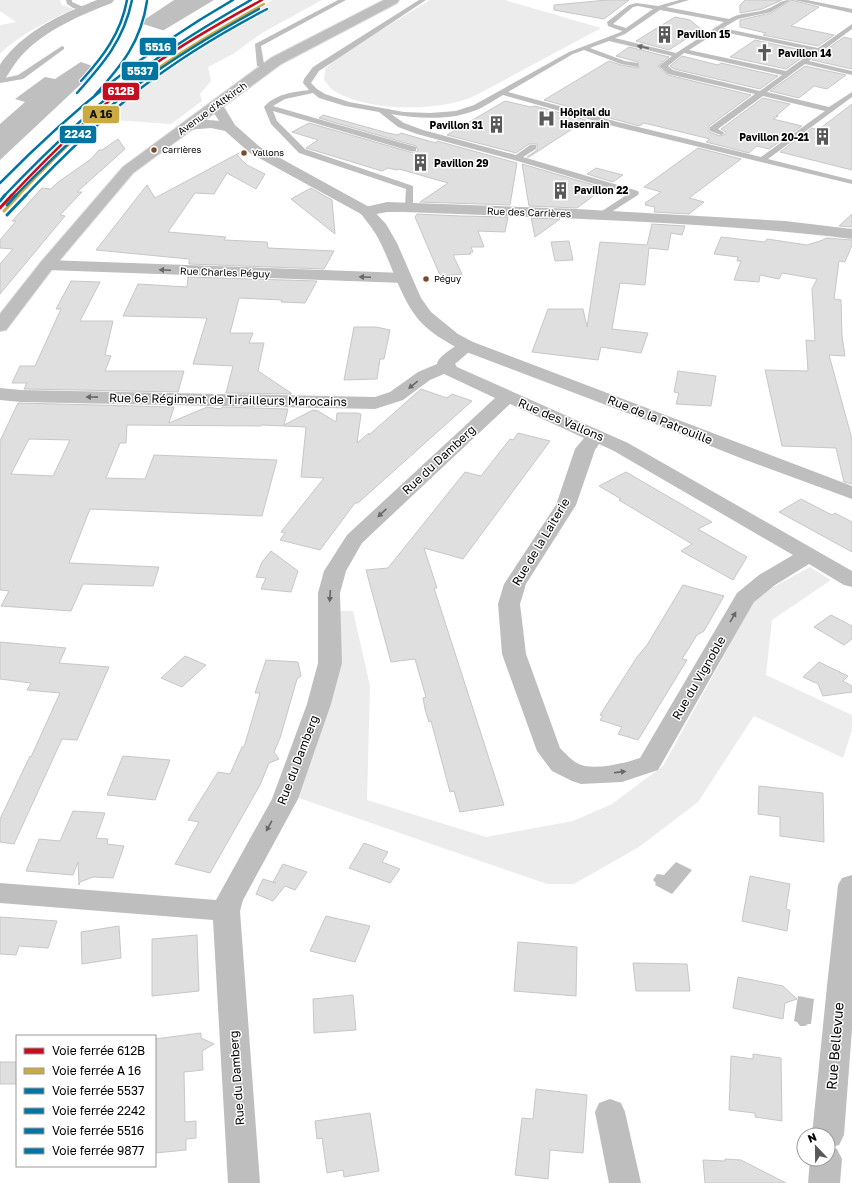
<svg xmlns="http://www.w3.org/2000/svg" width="852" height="1183" viewBox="0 0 852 1183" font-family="'Golos Text',sans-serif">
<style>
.green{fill:#ececec}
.water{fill:#bfbfbf}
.pier{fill:#fff}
.building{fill:#dfdfdf;stroke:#c7c7c7;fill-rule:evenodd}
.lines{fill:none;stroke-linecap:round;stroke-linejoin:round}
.primary-casing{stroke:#dbdbdb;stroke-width:2}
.service{fill:#bebebe;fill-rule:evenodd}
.minor{fill:#bebebe;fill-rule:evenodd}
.tertiary{fill:#bebebe;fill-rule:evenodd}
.primary{fill:#bebebe;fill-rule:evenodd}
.rail-1-far1-casing{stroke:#fff;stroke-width:4.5}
.rail-1-casing{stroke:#fff;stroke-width:5.5}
.rail-2-far1-casing{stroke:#fff;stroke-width:4.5}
.rail-2-casing{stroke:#fff;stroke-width:5.5}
.rail-3-far1-casing{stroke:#fff;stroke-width:4.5}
.rail-3-casing{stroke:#fff;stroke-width:5.5}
.rail-4-far1-casing{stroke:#fff;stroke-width:4.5}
.rail-4-casing{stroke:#fff;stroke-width:5.5}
.rail-5-casing{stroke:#fff;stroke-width:4.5}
.rail-6-far1-casing{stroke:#fff;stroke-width:4.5}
.rail-6-casing{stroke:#fff;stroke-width:5.5}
.rail-1-far1{stroke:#c50e1f;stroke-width:2.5}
.rail-1{stroke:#c50e1f;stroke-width:3}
.rail-2-far1{stroke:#cbaa42;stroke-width:2.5}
.rail-2{stroke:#cbaa42;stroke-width:3}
.rail-3-far1{stroke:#0075a1;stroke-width:2.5}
.rail-3{stroke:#0075a1;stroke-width:3}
.rail-4-far1{stroke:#0075a1;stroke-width:2.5}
.rail-4{stroke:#0075a1;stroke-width:3}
.rail-5{stroke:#0075a1;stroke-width:2.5}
.rail-6-far1{stroke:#0075a1;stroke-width:2.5}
.rail-6{stroke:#0075a1;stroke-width:3}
.oneway{fill:#686868}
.bus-dot{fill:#7a4b2a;stroke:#fff;stroke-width:1.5}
.labels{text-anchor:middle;stroke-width:3;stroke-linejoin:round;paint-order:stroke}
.far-bus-label{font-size:9px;fill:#000;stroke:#fff;text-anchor:start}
.far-poi-label{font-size:10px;font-weight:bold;fill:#000;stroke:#fff;text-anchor:start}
.far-street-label{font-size:10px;fill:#000;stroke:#fff}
.street-label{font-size:12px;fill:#000;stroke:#fff}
.near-street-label{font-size:14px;fill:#000;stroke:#fff}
.line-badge{stroke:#fff;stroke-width:1.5}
.badge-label{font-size:11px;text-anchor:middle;font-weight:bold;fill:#fff}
.pale-badge-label{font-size:11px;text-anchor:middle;font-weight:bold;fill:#111}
</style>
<rect width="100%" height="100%" fill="#fff"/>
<g class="green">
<path d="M0,0H60L62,5L74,9C51,19 17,36 0,54V25L16,22L0,11Z"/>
<path d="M273,0H322L262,33L233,54L208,67L211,81L200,94L202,101L171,124L100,119L149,77L163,67L224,27Z"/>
<path d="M430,0H505L601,28L484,91C477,94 471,98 464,100C427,111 368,111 334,91C330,88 327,83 324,80L325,69L340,55Z"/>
<path d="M810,567L831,580L772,620L766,675L852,715V730L843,758L754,716L698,802L639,847L574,884H547L296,797L336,611H353L370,686L367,800L486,837L573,821L612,804L663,766L757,596Z"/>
</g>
<g class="water">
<path d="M174,0H214L99,69L81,84L0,160V124L25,102L15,99L45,77L55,79Z"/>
<path d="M676,862L692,870L672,894L655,885L656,883L653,880L657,874L664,875Z"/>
<path d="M798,996L814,999L811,1024H808L805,1026H800L797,1022L794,1021Z"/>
</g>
<path class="pier" d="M141,20L140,23L165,31L96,74L101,69L78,61Z"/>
<g class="building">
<path d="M607,0H629L604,19L554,10V5Z"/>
<path d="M745,0H782L762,9L740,13V5Z"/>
<path d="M791,0L819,7L791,26L834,35L818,46L763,35L766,33L740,27V20L771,13Z"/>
<path d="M675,17L690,20L701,29L669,50L636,41Z"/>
<path d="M844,37L852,39V69L812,60Z"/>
<path d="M755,40L810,52L786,69L730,57Z"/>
<path d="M629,47L669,57L658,66L668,75L751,95L709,126V132L720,136L726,134V132L721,129L763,98L790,104L776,116H778L773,119L802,126L769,149L757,146L749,153L706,142L710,139L644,123L639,126L544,100L609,61L621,65L639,68L638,62L616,56Z"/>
<path d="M682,56L718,65L721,63L778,76L760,89L674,69L670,66Z"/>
<path d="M805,66L846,75L827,89L814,86L799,98L770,91Z"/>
<path d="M505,101L531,107L535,106L586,120L529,157H527L537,150V144H529L516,153L447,135Z"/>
<path d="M852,104V170L780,152L812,128L818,130Z"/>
<path d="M323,115L388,133L398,135L401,133L436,143L437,141L517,163L510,205L420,202L448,183L399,169L397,170L388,168L382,171L306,148L318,140L292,132L309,123L410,152H416L418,151L416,146L319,118Z"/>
<path d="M118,139L125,149L77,192H82L60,215L65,216L0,294V264L13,249L0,248V240L16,221H12L42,188L51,189L57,183L91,159L99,150H102Z"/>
<path d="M698,148L741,159L689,198L704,202L689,214L654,212L655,207L645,205L647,204L645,203L661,192L644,187Z"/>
<path d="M239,153L237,155L247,165L265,174L256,189L227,173L214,194L195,193L168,232L226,237L224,240L267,242L268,248L334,251L324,269L189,264V259L96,250L147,185L155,198Z"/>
<path d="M522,164L604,188L577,208L529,206Z"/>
<path d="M596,168L623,175L613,182L587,174Z"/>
<path d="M311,188L332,200L335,234L291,199Z"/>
<path d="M417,214L461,216L508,217L505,232L478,231L484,247H471L473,252H470L471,254L453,255L462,274L442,276L439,273L415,217Z"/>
<path d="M852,214V227L839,226Z"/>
<path d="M531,218L560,219L535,237Z"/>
<path d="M652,224L685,226L682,235L671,233L668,250L649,248L645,285L620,283L612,329L648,333L641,353L601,347L598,360L532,352L548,309H583L587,327L600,242L647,245Z"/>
<path d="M721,237L765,242L767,239L807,245L823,240L826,238L852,240V245L845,262L839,261L834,299L841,300L842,336L845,356L829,355L852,439V484L844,482L836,448L782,446L765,370L808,371L806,340L815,341L812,289L817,279L782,273L779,279L760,275L759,282L734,280L741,261H737L738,257L714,254Z"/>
<path d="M569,241L573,260L555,261L551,242Z"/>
<path d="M188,277L317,281L305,303L281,302L282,300L239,298L230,333H253L249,343H264L258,371L291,393V394L226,393L233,366L193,364L207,318L123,316L138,284L187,287Z"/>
<path d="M71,281L100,282L80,321H113L105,355L111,356L105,371H184L178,392L24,389L27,383H12L20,366H35L61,309H56Z"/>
<path d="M354,327H376L390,330L384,359H380L377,379L344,380Z"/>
<path d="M678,371L716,376L711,406L676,404L679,393L674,392Z"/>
<path d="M421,389L447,398L452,394L472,401L358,503H355L320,550L280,540L285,533L281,532L324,478L301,477L306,427L262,425L261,426L127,425L126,443H120L106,478L145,479L154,455L277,460L262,516L90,509L69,563L159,567L153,586L83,584L71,611L1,606L9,591L0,590V441L18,403L174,407L169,423L207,407L221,409L222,407L288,409L284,425L313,410L318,411L336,422L337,413H356L361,414L357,443L369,433V435ZM29,439L70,440L53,476L11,474Z"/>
<path d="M518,433L550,441L463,559L424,548L437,588H434L504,805L460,812L454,791L450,792L431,721L429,722L425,709L423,698L426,697L415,659L391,662L366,570L388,568L465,472L481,476L510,439L513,440Z"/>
<path d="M626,472L712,522L698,529L747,557L733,580L681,551L692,544L619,500L621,499L599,486Z"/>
<path d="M801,499L832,515L835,513L852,522V552L779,512Z"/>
<path d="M271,551L298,571L291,592L261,589L266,578L256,577L262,562Z"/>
<path d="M683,585L724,596L704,631L697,635L682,659L687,660L638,740L618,734L622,727L600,720L603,716L600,715L637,657L647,645Z"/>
<path d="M831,615L852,626V639L844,645L814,627Z"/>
<path d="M0,642L66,648L59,663L109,667L77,740L62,739L14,844L0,842V819L30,756L31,757L60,693L27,690L31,683L0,679Z"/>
<path d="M185,656L206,665L182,687L161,678Z"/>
<path d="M266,660L298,662L301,676L297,679L280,738L274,752L279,759L269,763L260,785L210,873L175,864L199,822L188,820L218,772L230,774L242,747H244L260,693H255Z"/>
<path d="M819,662L848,676L843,681L852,686V692L823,696L818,684L803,677Z"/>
<path d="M123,756L170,760L155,800L107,795Z"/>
<path d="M759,786L823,793L824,842L780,836V817L758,814Z"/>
<path d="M73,811L105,813L96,838L108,839L107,844L124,846L113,878L93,877L80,882L79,885L78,862L73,875L26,871L39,839L60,841Z"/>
<path d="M364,843L388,852L382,862L400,869L390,883L349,868Z"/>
<path d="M283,864L307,872L295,890L285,886L273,901L256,894L263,879L276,883L273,882Z"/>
<path d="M750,876L790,884L786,909L790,910L787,931L742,921Z"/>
<path d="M326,916L370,926L355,962L310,951Z"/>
<path d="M0,917L29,919L57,921L48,948L19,946L16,955L0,954Z"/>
<path d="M119,926L121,958L82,964L81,932Z"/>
<path d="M197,935L199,991L152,996V939Z"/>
<path d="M518,942L577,947L576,996L514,991Z"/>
<path d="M633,963L687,964L690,991H636Z"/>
<path d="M738,977L783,986L797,999L785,1003L783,1019L733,1008Z"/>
<path d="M353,995L356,1030L314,1033L313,999Z"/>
<path d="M201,1033V1038L214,1044L202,1051L203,1070L184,1072L185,1122L196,1121V1138L186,1139V1150L155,1153V1039Z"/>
<path d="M753,1054L781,1058L782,1121L755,1117V1113L729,1110L731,1056L753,1059Z"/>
<rect x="0" y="1062" width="17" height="22"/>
<path d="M536,1089L587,1095L583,1153L550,1150L548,1179L515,1175L522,1118L533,1119Z"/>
<path d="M370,1113L379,1171L344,1177L343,1170L327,1173L322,1138L317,1139L315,1121Z"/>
<path d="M725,1159L741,1160L786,1183H705L703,1160L725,1161Z"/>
</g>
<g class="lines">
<defs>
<path id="primary" d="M384,0H399L397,3L281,64L133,173L53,268L6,330L0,331V314L41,262L123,167L271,58Z"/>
</defs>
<use href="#primary" class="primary-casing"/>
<g class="service">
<path d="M66,0H72V2L88,9L85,11L73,8L67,4Z"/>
<path d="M338,0H346L261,46L264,64L263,66H257L255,44Z"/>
<path d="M419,0H426L319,71L311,83L317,89L325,94L349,102L404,112L430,113L456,111L474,105L569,52L621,32L622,31L608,26L607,22L629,5L636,3L658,6L679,0H689L666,7L729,19C740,12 754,14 767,9C776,6 780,0 790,0L771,12L738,19L723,28L818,48L852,24V29L809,61L852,71V75L805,64L767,92L829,107L852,92V97L768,159L852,180V184L613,126L503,95C495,100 488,104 481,108C454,121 419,119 391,114L404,123L423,130L516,155L530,145H536V149L523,157L638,191L639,193L638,195L602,218L599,217L598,215L599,213L628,194L514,160L417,134L398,127L379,112L345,106L319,98L313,93L285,99L273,106L416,147V151H410L273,111L277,121L305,149L413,186V207L409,210L406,209L405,207L406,189L299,153L271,124L264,107C275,94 293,92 309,90L303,83L304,79L313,67ZM638,6L653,9L626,28L613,24L633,7ZM660,10L724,22L676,53L615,38L625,34ZM719,31L814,51L786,71L689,50ZM609,41L672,56L659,66L668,74L755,94L710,127V131L721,135L725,133L718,129L763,96L825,111L761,157L618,122L508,92L573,54L584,50L621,64L638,67V63L625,61L590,48ZM684,53L782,75L760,91L673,70L668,66Z"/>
<path d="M794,0H807L852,9V13Z"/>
<path d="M62,46L64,47V49L23,79L0,83V79L18,75Z"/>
</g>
<g class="minor">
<path d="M387,202L576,209L785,221L852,229V239C704,221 554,218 405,212H387L366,216L361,214L358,211L361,208Z"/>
<path d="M47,260L404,273L410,274L412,278L410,282L404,283L47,270L41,268L39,265L41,262Z"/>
<path d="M467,341L473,342L476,346L455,364L457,367L628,443L852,571V587L844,585L809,564L775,585L754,602L658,770L622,782L581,784L572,781L552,771L537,751L502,654L498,604L504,584L556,505L575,449L584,438L510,404L362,543L346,571L340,593L342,663L331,704L298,799L243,900L240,911L260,1183H228L213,920L0,903V883L216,900L272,799L307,704L318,663V593L324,571L347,535L495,398L444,374L430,380L403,400L375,409L21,402L0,400V388L21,390L375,397L390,392L418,372L437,364C438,356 459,343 467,341ZM599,444L614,451L793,555L759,575L737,593L640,758C625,763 600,769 585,766C574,764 567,755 560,748L526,654L520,604L526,584L576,505L595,450Z"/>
<path d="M852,875V1029L844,1135L839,1145L832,1147L837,1149L842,1159L840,1183H808L810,1159H828V1135H812L827,986L838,885L842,878Z"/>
<path d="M610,1099L621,1103L625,1112L641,1183H609L595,1112L599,1103Z"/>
</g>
<g class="tertiary">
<path d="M97,0H114L112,3C81,15 47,29 23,54C16,61 11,70 5,79L0,80C0,75 0,69 0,65C2,60 7,56 10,52C33,27 66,12 97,0Z"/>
<path d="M216,101L221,102L235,125L260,147L371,208L386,224L397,243L421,298L431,312L458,334L473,342L852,486V499L743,459L635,416L461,350C446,342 429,332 418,319C400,297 393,267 380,242C375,231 368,223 361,214L250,153L225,131L211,128L187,130L182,129L180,126L182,123C194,120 207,119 219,121L209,105L211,102Z"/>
</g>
<use href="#primary" class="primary"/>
<defs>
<path id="rail-1-far1" d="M11,196C54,150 101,105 152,66C187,41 225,20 262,0"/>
<path id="rail-1" d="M0,208L12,195"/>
<path id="rail-2-far1" d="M18,196C61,150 106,107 157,69C191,45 228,24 264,4"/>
<path id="rail-2" d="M4,211L19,195"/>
<g id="rail-3-far1">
<path d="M77,93C103,64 124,40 132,0"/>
<path d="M4,196C49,149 96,104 148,65C181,41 216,20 251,0"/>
</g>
<path id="rail-3" d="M0,201L5,195"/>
<g id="rail-4-far1">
<path d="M95,95C122,65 141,42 147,1"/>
<path d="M15,196C53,157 92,119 136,86C175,57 217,32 259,9"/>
</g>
<path id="rail-4" d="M7,205L16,195"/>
<g id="rail-5">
<path d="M81,81C103,57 121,33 127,0"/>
<path d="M0,183C72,110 144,51 233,0"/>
</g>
<path id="rail-6-far1" d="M25,196C61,158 99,121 141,88C180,58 223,32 267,9"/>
<path id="rail-6" d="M7,215L26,195"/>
</defs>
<use href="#rail-1-far1" class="rail-1-far1-casing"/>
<use href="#rail-1" class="rail-1-casing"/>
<use href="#rail-2-far1" class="rail-2-far1-casing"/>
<use href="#rail-2" class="rail-2-casing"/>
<use href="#rail-3-far1" class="rail-3-far1-casing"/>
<use href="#rail-3" class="rail-3-casing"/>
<use href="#rail-4-far1" class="rail-4-far1-casing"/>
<use href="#rail-4" class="rail-4-casing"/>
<use href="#rail-5" class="rail-5-casing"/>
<use href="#rail-6-far1" class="rail-6-far1-casing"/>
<use href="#rail-6" class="rail-6-casing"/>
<use href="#rail-1-far1" class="rail-1-far1"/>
<use href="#rail-1" class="rail-1"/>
<use href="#rail-2-far1" class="rail-2-far1"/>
<use href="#rail-2" class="rail-2"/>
<use href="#rail-3-far1" class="rail-3-far1"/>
<use href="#rail-3" class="rail-3"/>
<use href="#rail-4-far1" class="rail-4-far1"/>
<use href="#rail-4" class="rail-4"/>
<use href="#rail-5" class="rail-5"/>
<use href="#rail-6-far1" class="rail-6-far1"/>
<use href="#rail-6" class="rail-6"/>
</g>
<defs><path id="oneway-solid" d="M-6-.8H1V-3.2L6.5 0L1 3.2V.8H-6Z"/></defs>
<g class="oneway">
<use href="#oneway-solid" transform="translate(643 47) rotate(-167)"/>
<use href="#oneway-solid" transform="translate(165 270) rotate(-178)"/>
<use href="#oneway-solid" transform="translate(365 277) rotate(-178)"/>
<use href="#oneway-solid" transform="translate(413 385) rotate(141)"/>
<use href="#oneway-solid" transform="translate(92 397) rotate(-179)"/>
<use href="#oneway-solid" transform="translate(382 513) rotate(137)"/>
<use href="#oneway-solid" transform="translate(330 596) rotate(94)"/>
<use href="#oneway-solid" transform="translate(733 617) rotate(-60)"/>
<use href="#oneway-solid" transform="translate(620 772) rotate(-7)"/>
<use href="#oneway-solid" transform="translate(269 826) rotate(119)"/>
</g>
<defs>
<symbol id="building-bare" viewBox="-9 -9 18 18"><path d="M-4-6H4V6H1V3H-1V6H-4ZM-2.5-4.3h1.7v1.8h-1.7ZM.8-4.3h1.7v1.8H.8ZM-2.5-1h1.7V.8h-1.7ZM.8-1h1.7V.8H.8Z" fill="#595959" stroke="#fff" stroke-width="2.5" paint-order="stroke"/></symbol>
<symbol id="church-bare" viewBox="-9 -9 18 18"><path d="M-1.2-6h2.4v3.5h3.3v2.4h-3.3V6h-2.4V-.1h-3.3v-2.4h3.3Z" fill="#595959" stroke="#fff" stroke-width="2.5" paint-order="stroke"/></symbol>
<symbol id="hospital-bare" viewBox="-9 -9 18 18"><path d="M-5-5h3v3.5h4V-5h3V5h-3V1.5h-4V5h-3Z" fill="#595959" stroke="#fff" stroke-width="2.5" paint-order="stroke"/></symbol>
</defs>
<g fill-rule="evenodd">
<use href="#building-bare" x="652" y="22" width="25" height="25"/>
<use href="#church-bare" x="752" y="40" width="25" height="25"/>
<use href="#hospital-bare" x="534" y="106" width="25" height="25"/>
<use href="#building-bare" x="484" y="112" width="25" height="25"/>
<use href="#building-bare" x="810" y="124" width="25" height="25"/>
<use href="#building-bare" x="408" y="150" width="25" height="25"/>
<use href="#building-bare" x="548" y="178" width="25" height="25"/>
</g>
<g class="bus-dot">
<circle cx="154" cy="150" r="3.5"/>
<circle cx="244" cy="153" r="3.5"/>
<circle cx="426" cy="279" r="3.5"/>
</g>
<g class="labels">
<g class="far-bus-label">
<text x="162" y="153">Carrières</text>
<text x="252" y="156">Vallons</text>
<text x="434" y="282">Péguy</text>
</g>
<g class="far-poi-label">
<text x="677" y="38">Pavillon 15</text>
<text x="778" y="57">Pavillon 14</text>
<text x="560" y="116">Hôpital du<tspan x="560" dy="12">Hasenrain</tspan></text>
<text x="483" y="129" text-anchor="end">Pavillon 31</text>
<text x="809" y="141" text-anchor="end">Pavillon 20-21</text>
<text x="434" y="167">Pavillon 29</text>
<text x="574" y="194">Pavillon 22</text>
</g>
<g class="far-street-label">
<text transform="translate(212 108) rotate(-36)" y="4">Avenue d'Altkirch</text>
<text transform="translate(529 212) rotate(2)" y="4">Rue des Carrières</text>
<text transform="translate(225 272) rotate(2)" y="4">Rue Charles Péguy</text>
</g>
<g class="street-label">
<text transform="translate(228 400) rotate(1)" y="4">Rue 6e Régiment de Tirailleurs Marocains</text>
<text transform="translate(561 420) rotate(23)" y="4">Rue des Vallons</text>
<text transform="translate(660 420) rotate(22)" y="4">Rue de la Patrouille</text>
<text transform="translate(439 460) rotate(-43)" y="4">Rue du Damberg</text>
<text transform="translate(541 542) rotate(-59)" y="4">Rue de la Laiterie</text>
<text transform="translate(699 678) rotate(-60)" y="4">Rue du Vignoble</text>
<text transform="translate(298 760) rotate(-69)" y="4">Rue du Damberg</text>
<text transform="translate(237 1078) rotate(-94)" y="4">Rue du Damberg</text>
</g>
<g class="near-street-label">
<text transform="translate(835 1046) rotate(-85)" y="5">Rue Bellevue</text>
</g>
</g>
<g class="line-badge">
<rect x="139" y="37" width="38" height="19" rx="4" fill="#0075a1"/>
<rect x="121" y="61" width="38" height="20" rx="4" fill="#0075a1"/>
<rect x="102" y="82" width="38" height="19" rx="4" fill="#c50e1f"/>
<rect x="82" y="105" width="38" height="19" rx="4" fill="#cbaa42"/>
<rect x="59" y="125" width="38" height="19" rx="4" fill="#0075a1"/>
</g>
<g class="badge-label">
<text x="158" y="51">5516</text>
<text x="140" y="75">5537</text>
<text x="121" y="95">612B</text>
<text x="78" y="138">2242</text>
</g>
<g class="pale-badge-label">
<text x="101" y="118">A 16</text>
</g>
<rect x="16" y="1035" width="140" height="132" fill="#ffffff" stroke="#999999"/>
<rect x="24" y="1048" width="20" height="6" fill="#c50e1f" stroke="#999999"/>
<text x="52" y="1055" font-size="12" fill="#000000">Voie ferrée 612B</text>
<rect x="24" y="1068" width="20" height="6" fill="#cbaa42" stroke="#999999"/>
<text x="52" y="1075" font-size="12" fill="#000000">Voie ferrée A 16</text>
<rect x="24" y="1088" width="20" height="6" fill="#0075a1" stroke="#999999"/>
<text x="52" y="1095" font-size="12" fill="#000000">Voie ferrée 5537</text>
<rect x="24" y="1108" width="20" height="6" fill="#0075a1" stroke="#999999"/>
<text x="52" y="1115" font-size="12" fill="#000000">Voie ferrée 2242</text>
<rect x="24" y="1128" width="20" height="6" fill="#0075a1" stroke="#999999"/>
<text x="52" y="1135" font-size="12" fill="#000000">Voie ferrée 5516</text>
<rect x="24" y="1148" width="20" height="6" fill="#0075a1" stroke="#999999"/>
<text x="52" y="1155" font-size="12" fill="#000000">Voie ferrée 9877</text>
<g transform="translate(816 1147) rotate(338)"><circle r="19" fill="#ffffff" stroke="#999999"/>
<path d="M0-3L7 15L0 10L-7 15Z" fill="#595959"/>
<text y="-6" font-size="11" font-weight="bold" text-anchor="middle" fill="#000000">N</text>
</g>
</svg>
